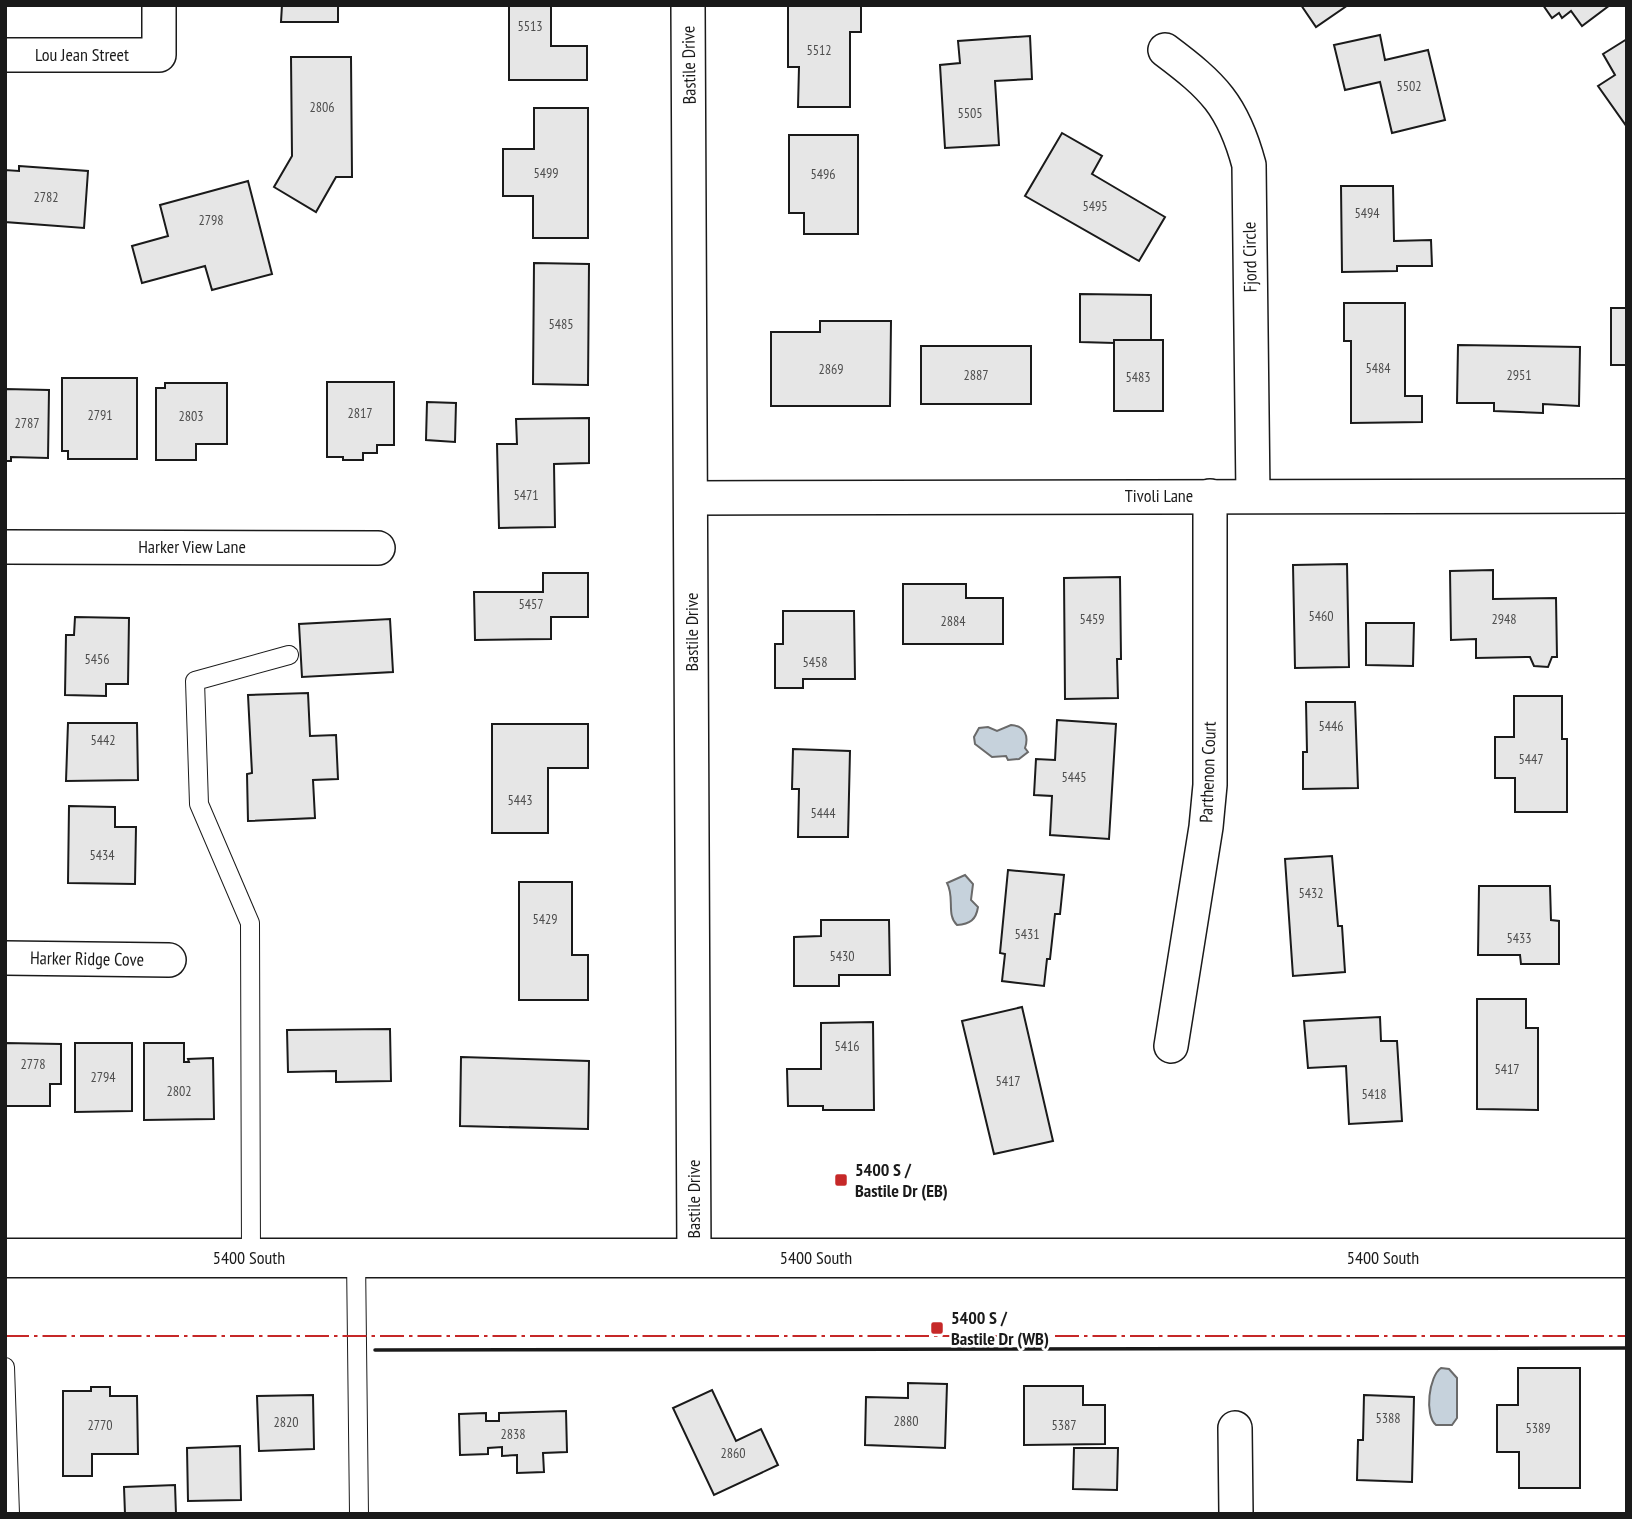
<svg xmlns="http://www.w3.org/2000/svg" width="1632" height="1519" viewBox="0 0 1632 1519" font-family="'PT Sans Narrow',sans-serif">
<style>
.water{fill:#c6d2dc;stroke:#6a6a6a;stroke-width:2}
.building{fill:#e6e6e6;stroke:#1a1a1a;stroke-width:2}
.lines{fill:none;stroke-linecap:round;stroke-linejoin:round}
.service-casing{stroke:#1a1a1a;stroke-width:20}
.minor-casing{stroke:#1a1a1a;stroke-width:36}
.primary-casing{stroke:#1a1a1a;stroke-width:41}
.service{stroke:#fff;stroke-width:18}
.minor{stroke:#fff;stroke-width:33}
.primary{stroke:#fff;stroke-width:38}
.wall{stroke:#1a1a1a;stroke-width:3.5}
.power{stroke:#c62828;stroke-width:2;stroke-dasharray:24 5 3.5 5;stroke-linecap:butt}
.poi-dot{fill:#c62828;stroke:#fff;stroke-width:2.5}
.labels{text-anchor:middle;stroke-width:5;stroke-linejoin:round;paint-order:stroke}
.number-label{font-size:14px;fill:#4d4d4d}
.street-label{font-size:18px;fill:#1a1a1a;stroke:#fff}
.poi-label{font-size:18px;font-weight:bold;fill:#1a1a1a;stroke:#fff;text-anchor:start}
</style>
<rect width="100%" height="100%" fill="#fff"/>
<g class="water">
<path d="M1011,725C1025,726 1029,736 1025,748L1028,752L1019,759L1008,760L1006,756L992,757L975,744L974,737L979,728L988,727L997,731Z"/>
<path d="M965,875L973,884L971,900L978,907C976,920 970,924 957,925C946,915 955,897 947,883Z"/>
<path d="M1441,1368L1449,1369L1457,1378V1418L1452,1425H1436C1424,1415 1429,1376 1441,1368Z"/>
</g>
<g class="building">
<path d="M282,5H338V22H281Z"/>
<path d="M509,5H551V46H587V80H509Z"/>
<path d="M788,5H861V32H850V107H798L799,67H788Z"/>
<path d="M1301,5H1348L1316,27Z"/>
<path d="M1543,5H1610L1582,26L1571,11L1562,18L1559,13L1552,18Z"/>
<path d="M1380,35L1385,60L1428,50L1445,120L1392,133L1380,82L1345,90L1334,45Z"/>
<path d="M1030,36L1032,79L995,81L999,145L945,148L940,65L960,63L958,41Z"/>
<path d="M1627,39V127L1598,86L1615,75L1603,54Z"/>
<path d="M291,57H351L352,177H336L316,212L274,187L292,156Z"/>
<path d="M534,108H588V238H533V196H503V149H534Z"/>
<path d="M1062,133L1102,156L1092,174L1165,217L1139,261L1025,196Z"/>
<path d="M789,135H858V234H804V213H789Z"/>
<path d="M19,166L88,171L84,228L5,222V170L19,171Z"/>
<path d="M248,181L272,274L212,290L205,266L142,283L132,246L168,236L160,205Z"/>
<path d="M1341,186H1393L1394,241L1431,240L1432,266H1397V271L1342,272Z"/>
<path d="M534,263L589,264L588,385L533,384Z"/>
<path d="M1080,294L1151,295V340H1114V343L1080,342Z"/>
<path d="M1344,303H1405V396H1422V422L1351,423V341H1344Z"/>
<rect x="1611" y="308" width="16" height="57"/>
<path d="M820,321H891L890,406H771V332H820Z"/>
<rect x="1114" y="340" width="49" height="71"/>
<path d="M1458,345L1580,347L1579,406L1543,404V413L1494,411V403H1457Z"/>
<rect x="921" y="346" width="110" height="58"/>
<path d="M62,378H137V459H68V451H62Z"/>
<path d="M327,382H394V445H377V453H363V460H343V457H327Z"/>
<path d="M165,383H227V444H196V460H156V388H165Z"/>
<path d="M5,389L49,390L48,458L11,457V461H5Z"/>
<path d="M427,402L456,403L455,442L426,440Z"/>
<path d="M589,418V463L554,464L555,527L499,528L497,444H517L516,419Z"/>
<path d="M1347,564L1349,667L1295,668L1293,565Z"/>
<path d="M1493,570V599L1556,598L1557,657H1552L1548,667L1534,666L1530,657L1476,658V639L1451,640L1450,571Z"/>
<path d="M543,573H588V617H551V639L475,640L474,592H543Z"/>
<path d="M1120,577L1121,659H1117L1118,698L1065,699L1064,578Z"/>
<path d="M903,584H966V598H1003V644H903Z"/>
<path d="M783,611H854L855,679H803V688H775V644H783Z"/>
<path d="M75,617L129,618L128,684H106V696L65,695L66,635H74Z"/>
<path d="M390,619L393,672L302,677L299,624Z"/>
<path d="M1366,623H1414L1413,666L1366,665Z"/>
<path d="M308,693L310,736L336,735L338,779L313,780L315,818L248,821L247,774L252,773L248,695Z"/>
<path d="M1514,696H1562V739H1567V812H1515V778H1495V737H1514Z"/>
<path d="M1306,702H1355L1358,788L1303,789V752H1307Z"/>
<path d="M1057,720L1116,724L1109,839L1050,835L1052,796L1034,795L1036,759L1055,760Z"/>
<path d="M68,723H137L138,780L66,781Z"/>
<path d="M492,724H588V768H548V833H492Z"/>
<path d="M793,749L850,751L848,837H798L799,789H792Z"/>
<path d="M69,806L115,807V827H136L135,884L68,883Z"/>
<path d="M1332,856L1338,926H1342L1345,972L1293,976L1285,859Z"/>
<path d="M1008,870L1064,875L1060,914H1055L1050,959H1047L1044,986L1002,981L1005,954L1000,953Z"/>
<path d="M519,882H572V955H588V1000H519Z"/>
<path d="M1479,886H1550L1551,920L1559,921V964H1521L1520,955H1478Z"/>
<path d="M821,920H889L890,975H839V986H794V937L821,936Z"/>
<path d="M1477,999H1526V1028H1538V1110L1477,1109Z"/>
<path d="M1022,1007L1053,1141L994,1154L962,1021Z"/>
<path d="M1380,1017L1381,1041H1397L1402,1121L1349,1124L1346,1066L1308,1068L1304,1021Z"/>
<path d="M873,1022L874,1110H823V1106H788L787,1069H821V1023Z"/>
<path d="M390,1029L391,1081L336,1082V1071L288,1072L287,1030Z"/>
<path d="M5,1043L61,1044V1084H50V1106H5Z"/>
<path d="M75,1043H132V1111L75,1112Z"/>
<path d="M144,1043H184V1062H189L188,1059L213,1058L214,1119L144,1120Z"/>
<path d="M461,1057L589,1061L588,1129L460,1126Z"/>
<path d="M1518,1368H1580V1488H1519V1452H1497V1405H1518Z"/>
<path d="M908,1383L947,1384L945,1448L865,1445L866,1397L908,1398Z"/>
<path d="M1024,1386H1083V1405H1105V1444L1024,1445Z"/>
<path d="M91,1387H110V1396H137L138,1454H92V1476H63V1391H91Z"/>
<path d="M712,1390L736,1441L761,1429L778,1465L714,1495L673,1408Z"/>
<path d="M313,1395L314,1449L259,1451L257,1396Z"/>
<path d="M1364,1395L1414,1397L1412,1482L1357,1480L1358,1440H1363Z"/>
<path d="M566,1411L567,1452L543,1453L544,1472L517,1473V1455L502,1456V1447L488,1448V1454L460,1455L459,1414L486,1413V1421H499V1413Z"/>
<path d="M240,1446L241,1500L188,1501L187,1448Z"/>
<path d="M1074,1448H1118L1117,1490L1073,1489Z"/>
<path d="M175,1485L176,1514H125L124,1487Z"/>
</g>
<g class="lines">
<defs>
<g id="service">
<path d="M251,1258L250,923L199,804L195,681L289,655"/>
<path d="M356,1258L359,1514"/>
<path d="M5,1367L10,1514"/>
</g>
<g id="minor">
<path d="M688,5L694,1258"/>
<path d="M1165,50C1213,86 1233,105 1249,165L1253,495"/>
<path d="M5,55H159V5"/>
<path d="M692,498L1627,496"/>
<path d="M5,547L378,548"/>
<path d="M5,958L169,960"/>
<path d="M1171,1046L1206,827L1210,785V496"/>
<path d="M1235,1428L1236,1514"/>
</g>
<path id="primary" d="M5,1258H1627"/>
</defs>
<use href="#service" class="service-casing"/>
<use href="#minor" class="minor-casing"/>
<use href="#primary" class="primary-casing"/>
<use href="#service" class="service"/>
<use href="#minor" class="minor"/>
<use href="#primary" class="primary"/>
<path class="wall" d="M375,1350L1627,1348"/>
<path class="power" d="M5,1336H1627"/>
</g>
<g class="poi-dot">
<rect x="834" y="1173" width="14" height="14" rx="3.5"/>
<rect x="930" y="1321" width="14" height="14" rx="3.5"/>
</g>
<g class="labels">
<g class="number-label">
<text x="530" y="31">5513</text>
<text x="819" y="55">5512</text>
<text x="1409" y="91">5502</text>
<text x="322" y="112">2806</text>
<text x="970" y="118">5505</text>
<text x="546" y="178">5499</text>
<text x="823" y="179">5496</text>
<text x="46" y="202">2782</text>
<text x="1095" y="211">5495</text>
<text x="1367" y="218">5494</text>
<text x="211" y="225">2798</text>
<text x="561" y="329">5485</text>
<text x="1378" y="373">5484</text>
<text x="831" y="374">2869</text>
<text x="976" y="380">2887</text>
<text x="1519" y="380">2951</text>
<text x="1138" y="382">5483</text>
<text x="360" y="418">2817</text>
<text x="100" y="420">2791</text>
<text x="191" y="421">2803</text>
<text x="27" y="428">2787</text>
<text x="526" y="500">5471</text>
<text x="531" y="609">5457</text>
<text x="1321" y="621">5460</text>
<text x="1092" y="624">5459</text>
<text x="1504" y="624">2948</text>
<text x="953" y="626">2884</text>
<text x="97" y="664">5456</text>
<text x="815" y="667">5458</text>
<text x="1331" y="731">5446</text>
<text x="103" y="745">5442</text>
<text x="1531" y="764">5447</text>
<text x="1074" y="782">5445</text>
<text x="520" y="805">5443</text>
<text x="823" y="818">5444</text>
<text x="102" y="860">5434</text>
<text x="1311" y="898">5432</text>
<text x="545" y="924">5429</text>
<text x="1027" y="939">5431</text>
<text x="1519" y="943">5433</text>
<text x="842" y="961">5430</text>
<text x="847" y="1051">5416</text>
<text x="33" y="1069">2778</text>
<text x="1507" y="1074">5417</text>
<text x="103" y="1082">2794</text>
<text x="1008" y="1086">5417</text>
<text x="179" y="1096">2802</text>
<text x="1374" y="1099">5418</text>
<text x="1388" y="1423">5388</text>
<text x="906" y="1426">2880</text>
<text x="286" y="1427">2820</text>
<text x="100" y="1430">2770</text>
<text x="1064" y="1430">5387</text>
<text x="1538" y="1433">5389</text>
<text x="513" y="1439">2838</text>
<text x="733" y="1458">2860</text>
</g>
<g class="street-label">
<text x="82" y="61">Lou Jean Street</text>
<text transform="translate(689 65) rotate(-91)" y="6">Bastile Drive</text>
<text transform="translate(1250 257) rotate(-91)" y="6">Fjord Circle</text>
<text x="1159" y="502">Tivoli Lane</text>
<text x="192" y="553">Harker View Lane</text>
<text transform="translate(692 632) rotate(-90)" y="6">Bastile Drive</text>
<text transform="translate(1208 772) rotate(-88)" y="6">Parthenon Court</text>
<text transform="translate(87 959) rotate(1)" y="6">Harker Ridge Cove</text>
<text transform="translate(694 1199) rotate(-90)" y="6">Bastile Drive</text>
<text x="249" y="1264">5400 South</text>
<text x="816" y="1264">5400 South</text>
<text x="1383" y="1264">5400 South</text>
</g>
<g class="poi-label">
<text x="855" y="1176">5400 S /<tspan x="855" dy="21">Bastile Dr (EB)</tspan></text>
<text x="951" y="1324">5400 S /<tspan x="951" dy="21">Bastile Dr (WB)</tspan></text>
</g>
</g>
<rect width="1632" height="1519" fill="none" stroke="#1a1a1a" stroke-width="14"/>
</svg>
